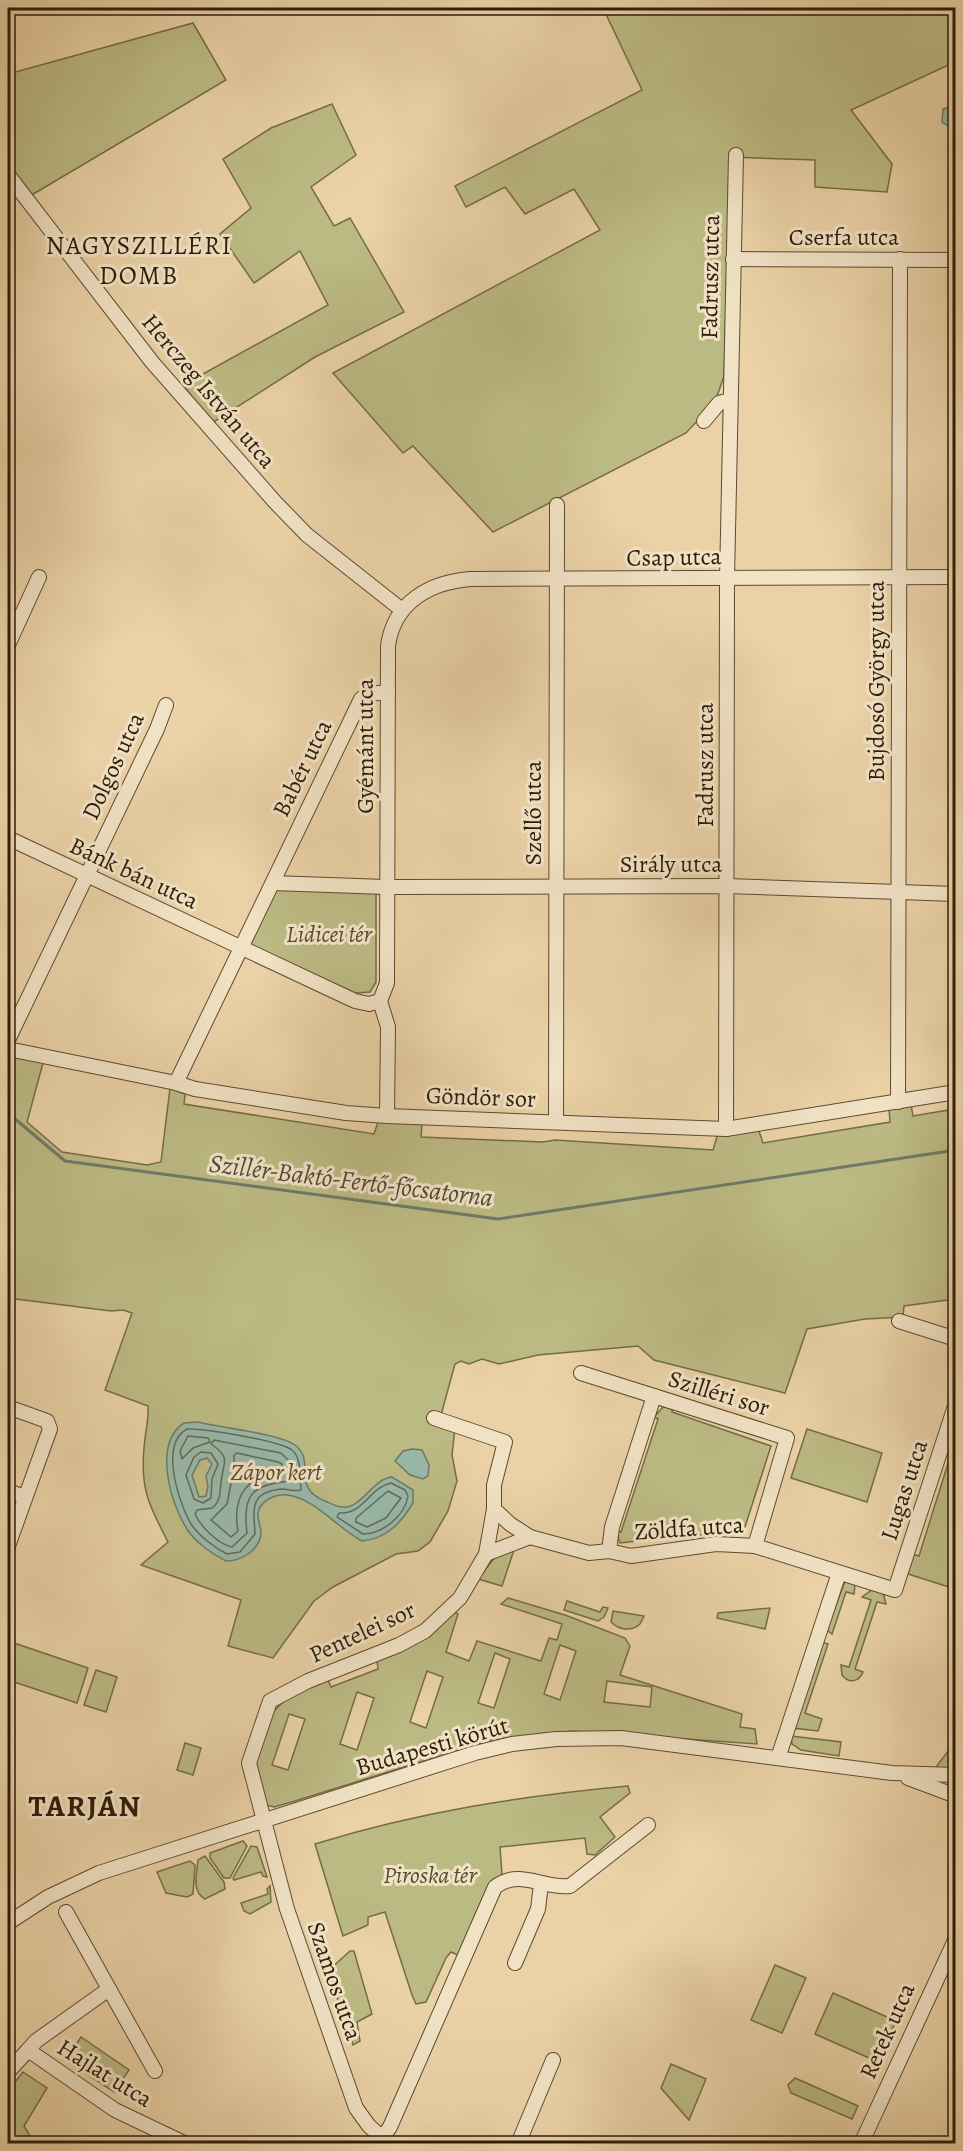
<svg xmlns="http://www.w3.org/2000/svg" width="963" height="2151" viewBox="0 0 963 2151" font-family="Alegreya,serif">
<style>
.green{fill:#bcba83;stroke:#756c46;stroke-width:1.5;fill-rule:evenodd}
.water{fill:#98b8a8;stroke:#6e7a68;stroke-width:1.5;fill-rule:evenodd}
.lines{fill:none;stroke-linecap:round;stroke-linejoin:round}
.shore{stroke:#636a58;stroke-width:1.5}
.stream{stroke:#6e7a68;stroke-width:3}
.minor-casing{stroke:#5d4a30;stroke-width:16}
.minor{stroke:#f1e2c5;stroke-width:14}
.labels{text-anchor:middle;stroke-width:6;stroke-linejoin:round;paint-order:stroke}
.street-label{font-size:24px;fill:#2e1d09;stroke:#f1e2c5}
.park-label{font-size:24px;font-style:italic;fill:#594c2e;stroke:#f1e2c5}
.neighbourhood-label{font-size:26px;letter-spacing:1.5px;fill:#2e1d09;stroke:#f1e2c5}
.water-label{font-size:26px;font-style:italic;fill:#4e4c39;stroke:#f1e2c5}
.district-label{font-size:30px;font-weight:bold;letter-spacing:1.5px;fill:#2e1d09;stroke:#f1e2c5}
</style>
<rect width="100%" height="100%" fill="#ead2a6"/>
<filter id="stains"><feTurbulence type="fractalNoise" baseFrequency=".00333" numOctaves="4"/><feColorMatrix values="0 0 0 0 .2 0 0 0 0 .09 0 0 0 0 .02 0 0 0 .5 -.17"/></filter>
<radialGradient id="worn" r=".72"><stop offset=".6" stop-color="#630" stop-opacity="0"/><stop offset="1" stop-color="#630" stop-opacity=".3"/></radialGradient>
<g class="green">
<path d="M603,8H955V62L851,110L892,164L887,192L815,187V160L730,157L724,376L715,402L686,433L493,532L413,446L403,453L333,373L600,230L574,189L525,214L505,187L466,207L455,186L642,90Z"/>
<path d="M193,23L226,80L30,196L8,175V74Z"/>
<path d="M332,104L356,155L311,187L334,226L350,218L404,312L315,357L212,423L183,385L328,305L300,251L254,283L220,234L251,208L223,159L271,128Z"/>
<path d="M277,887L376,892V982L370,992L355,993L247,945Z"/>
<path d="M8,1053L46,1060L43,1063L27,1122L62,1152L147,1165L161,1162L170,1088L185,1094L184,1104L374,1134L378,1122L422,1123L421,1137L543,1142L555,1140L713,1150L718,1133L759,1131L763,1143L890,1122L889,1108L911,1104L913,1116L955,1109V1299L904,1306L903,1317L865,1319L807,1329L785,1393L654,1360L638,1346L538,1355L499,1364L482,1359L469,1364L461,1361L455,1364L441,1415L456,1419L452,1455L457,1481L448,1511L430,1542L418,1551L396,1554L333,1587L314,1601L273,1658L228,1646L241,1600L141,1565L168,1542C150,1507 140,1490 144,1448C145,1433 149,1421 148,1406L105,1390L132,1313L123,1310L111,1311L8,1298Z"/>
<path d="M669,1405L673,1406L672,1412L771,1446L743,1533L691,1535L620,1543L616,1531L621,1532L658,1419L654,1417L663,1407Z"/>
<path d="M807,1429L882,1453L867,1502L791,1478Z"/>
<path d="M955,1441V1589L905,1573L912,1554L919,1556Z"/>
<path d="M515,1547L502,1586L478,1579L495,1557Z"/>
<path d="M845,1581L855,1584L854,1594L846,1592L832,1634L827,1630Z"/>
<path d="M873,1589L883,1592L886,1604L877,1602L855,1669L863,1672C859,1682 849,1684 842,1675L841,1665L849,1667L871,1600L862,1597Z"/>
<path d="M508,1598L565,1615L625,1638L630,1646L620,1675L742,1714L740,1727L755,1729L757,1744L573,1731L491,1740L295,1801L274,1807L267,1805L255,1763L272,1713L289,1696L328,1680L331,1687L378,1669L377,1660L454,1612L458,1614L446,1652L469,1661L477,1641L541,1661L549,1638L557,1640L562,1624L501,1604ZM560,1645L576,1651L560,1700L544,1694ZM495,1653L510,1659L494,1708L478,1703ZM427,1671L443,1677L426,1728L410,1722ZM607,1681L652,1687L650,1707L604,1702ZM357,1692L374,1698L357,1750L340,1744ZM289,1714L305,1719L288,1770L272,1765Z"/>
<path d="M567,1601L600,1612L603,1607L608,1608L604,1617L598,1621L564,1610Z"/>
<path d="M770,1608L765,1629L717,1618L718,1613Z"/>
<path d="M613,1611L644,1616L640,1624C631,1632 619,1630 611,1622Z"/>
<path d="M11,1642L88,1668L77,1703L8,1680V1652Z"/>
<path d="M821,1642L828,1644L805,1713L822,1719L818,1731L793,1728Z"/>
<path d="M96,1670L117,1677L106,1712L84,1705Z"/>
<path d="M791,1736L841,1742L839,1756L801,1750L792,1744Z"/>
<path d="M955,1742V1768L935,1772L936,1767Z"/>
<path d="M185,1743L201,1748L193,1775L177,1770Z"/>
<path d="M628,1786L630,1793L600,1817L615,1837L595,1855L587,1854L585,1838L500,1847L502,1875L489,1888L460,1956L451,1952L446,1958L426,2002L416,2004L412,1995L385,1912L368,1917V1925L343,1936L315,1844C418,1812 521,1796 628,1786Z"/>
<path d="M243,1841L247,1846L230,1878H224L210,1858V1853Z"/>
<path d="M251,1846L257,1847L267,1877L263,1876L261,1872L234,1880L233,1878Z"/>
<path d="M205,1856L224,1882L225,1889L205,1899C191,1892 197,1873 198,1860Z"/>
<path d="M190,1861L195,1865L193,1894L187,1897L166,1893L157,1872Z"/>
<path d="M270,1886L271,1902L250,1914L244,1911L241,1903L268,1894L267,1889Z"/>
<path d="M350,1951H354L372,2014L357,2022L360,2041L353,2045L328,1971Z"/>
<path d="M775,1965L806,1978L782,2033L751,2020Z"/>
<path d="M833,1993L896,2021L878,2062L815,2034Z"/>
<path d="M81,2037L129,2070L114,2092L66,2060Z"/>
<path d="M671,2064L706,2079L689,2120L661,2088Z"/>
<path d="M23,2072L47,2088L24,2126L30,2136L26,2143H15L8,2138V2091Z"/>
<path d="M795,2078L858,2106L852,2119L791,2093L788,2085Z"/>
</g>
<g class="water">
<path d="M955,105H956L955,131L942,122L943,109Z"/>
<path d="M197,1422C218,1427 280,1434 295,1445C317,1462 290,1487 325,1501C330,1503 337,1507 342,1507C362,1509 372,1479 392,1477L413,1490V1503C401,1523 386,1539 362,1541C337,1528 315,1498 287,1495C276,1494 260,1500 258,1513C257,1520 262,1528 261,1535C258,1551 241,1561 226,1561C212,1554 195,1542 187,1529C170,1503 153,1443 184,1423ZM207,1458L212,1464L206,1476L208,1486L206,1496L199,1497L192,1475L200,1460Z"/>
<path d="M412,1449L422,1450L429,1465L428,1476L423,1479L410,1475L395,1461L403,1451Z"/>
</g>
<g class="lines">
<g class="shore">
<path d="M187,1429C203,1428 280,1441 292,1450C302,1458 300,1479 301,1490C295,1492 289,1489 282,1489C248,1492 254,1510 255,1534L240,1552L227,1554C215,1548 199,1536 191,1524C179,1503 159,1444 187,1429Z"/>
<path d="M188,1436L208,1438L210,1442L193,1448L182,1459L180,1451Z"/>
<path d="M214,1440L281,1453L291,1463L290,1481C252,1485 242,1494 247,1533L232,1547C218,1544 201,1527 195,1514L197,1510L212,1508C221,1501 220,1492 221,1482C223,1463 232,1458 211,1444Z"/>
<path d="M201,1452L211,1453L218,1464L212,1479L211,1498L203,1503L194,1499L186,1475L194,1457Z"/>
<path d="M237,1453L278,1462L282,1464V1470C277,1475 267,1474 260,1478C238,1487 234,1509 238,1531L231,1537L211,1520L227,1504L234,1468V1455Z"/>
<path d="M391,1483L405,1490L408,1496C405,1516 382,1534 363,1534L337,1517L339,1513C363,1515 370,1487 391,1483Z"/>
<path d="M388,1491L401,1498L386,1518L367,1527L356,1522V1518Z"/>
</g>
<path class="stream" d="M8,1113L65,1161L498,1219L956,1150"/>
<defs>
<g id="minor">
<path d="M8,175L152,362L275,502L307,535L402,610"/>
<path d="M733,259L956,260"/>
<path d="M704,421L719,403L730,400"/>
<path d="M8,645L39,577"/>
<path d="M8,838L355,1001L369,1004L380,1001L387,983L388,646C394,602 430,582 471,579L956,577"/>
<path d="M273,883L386,887L727,886L956,894"/>
<path d="M380,1001L388,1027L387,1116"/>
<path d="M8,1040L157,729L166,705"/>
<path d="M8,1049L176,1083L195,1089L346,1113L387,1116L726,1129L956,1092"/>
<path d="M176,1083L361,699L369,694L388,692"/>
<path d="M898,1102L900,259"/>
<path d="M556,1122L557,505"/>
<path d="M726,1129L727,579L736,155"/>
<path d="M899,1321L956,1339"/>
<path d="M581,1373L787,1438L755,1546"/>
<path d="M8,1407L47,1421L50,1429L8,1546"/>
<path d="M8,1491L25,1497"/>
<path d="M494,1509L510,1524L530,1537L589,1553L609,1551L631,1556L716,1544L755,1546L895,1590L956,1403"/>
<path d="M609,1551L612,1527L654,1396"/>
<path d="M486,1554L530,1537"/>
<path d="M778,1758L839,1573"/>
<path d="M908,1778L956,1796"/>
<path d="M66,1912L155,2071"/>
<path d="M8,1923L48,1897L99,1873L475,1753L512,1744L556,1739L621,1738L892,1773L956,1775"/>
<path d="M515,1963L538,1909L541,1884"/>
<path d="M28,2050L36,2041L109,1989"/>
<path d="M8,2072L28,2050L115,2110L186,2144"/>
<path d="M382,2138L390,2127L495,1887C520,1868 542,1889 570,1886L648,1825"/>
<path d="M389,2144L369,2126L356,2108L287,1909L249,1763L270,1701L308,1681L399,1645L425,1631L460,1598L486,1554L494,1509V1485L505,1442L434,1418"/>
<path d="M518,2144L553,2060"/>
<path d="M861,2144L956,1938"/>
</g>
</defs>
<use href="#minor" class="minor-casing"/>
<use href="#minor" class="minor"/>
</g>
<g class="labels">
<g class="street-label">
<text x="844" y="245">Cserfa utca</text>
<text transform="translate(710 277) rotate(-89)" y="8">Fadrusz utca</text>
<text transform="translate(209 391) rotate(50)" y="8">Herczeg István utca</text>
<text transform="translate(674 557) rotate(-1)" y="8">Csap utca</text>
<text transform="translate(876 681) rotate(-90)" y="8">Bujdosó György utca</text>
<text transform="translate(365 746) rotate(-90)" y="8">Gyémánt utca</text>
<text transform="translate(705 765) rotate(-90)" y="8">Fadrusz utca</text>
<text transform="translate(113 766) rotate(-65)" y="8">Dolgos utca</text>
<text transform="translate(302 768) rotate(-64)" y="8">Babér utca</text>
<text transform="translate(533 813) rotate(-90)" y="8">Szellő utca</text>
<text x="671" y="872">Sirály utca</text>
<text transform="translate(134 873) rotate(25)" y="8">Bánk bán utca</text>
<text transform="translate(481 1097) rotate(2)" y="8">Göndör sor</text>
<text transform="translate(719 1393) rotate(17)" y="8">Szilléri sor</text>
<text transform="translate(904 1490) rotate(-72)" y="8">Lugas utca</text>
<text transform="translate(689 1528) rotate(-4)" y="8">Zöldfa utca</text>
<text transform="translate(362 1632) rotate(-25)" y="8">Pentelei sor</text>
<text transform="translate(432 1746) rotate(-16)" y="8">Budapesti körút</text>
<text transform="translate(335 1981) rotate(71)" y="8">Szamos utca</text>
<text transform="translate(887 2031) rotate(-66)" y="8">Retek utca</text>
<text transform="translate(105 2073) rotate(32)" y="8">Hajlat utca</text>
</g>
<g class="park-label">
<text x="329" y="942">Lidicei tér</text>
<text x="276" y="1480">Zápor kert</text>
<text x="430" y="1883">Piroska tér</text>
</g>
<g class="neighbourhood-label">
<text x="139" y="254">NAGYSZILLÉRI<tspan x="139" dy="30">DOMB</tspan></text>
</g>
<g class="water-label">
<text transform="translate(351 1180) rotate(7)" y="9">Szillér-Baktó-Fertő-főcsatorna</text>
</g>
<g class="district-label">
<text x="85" y="1816">TARJÁN</text>
</g>
</g>
<rect width="963" height="2151" fill="none" stroke="#ead2a6" stroke-width="30"/>
<rect x="9" y="9" width="945" height="2133" fill="none" stroke="#2e1d09" stroke-width="3"/>
<rect x="15" y="15" width="933" height="2121" fill="none" stroke="#2e1d09" stroke-width="1.5"/>
<rect width="100%" height="100%" filter="url(#stains)"/>
<rect width="100%" height="100%" fill="url(#worn)"/>
</svg>
